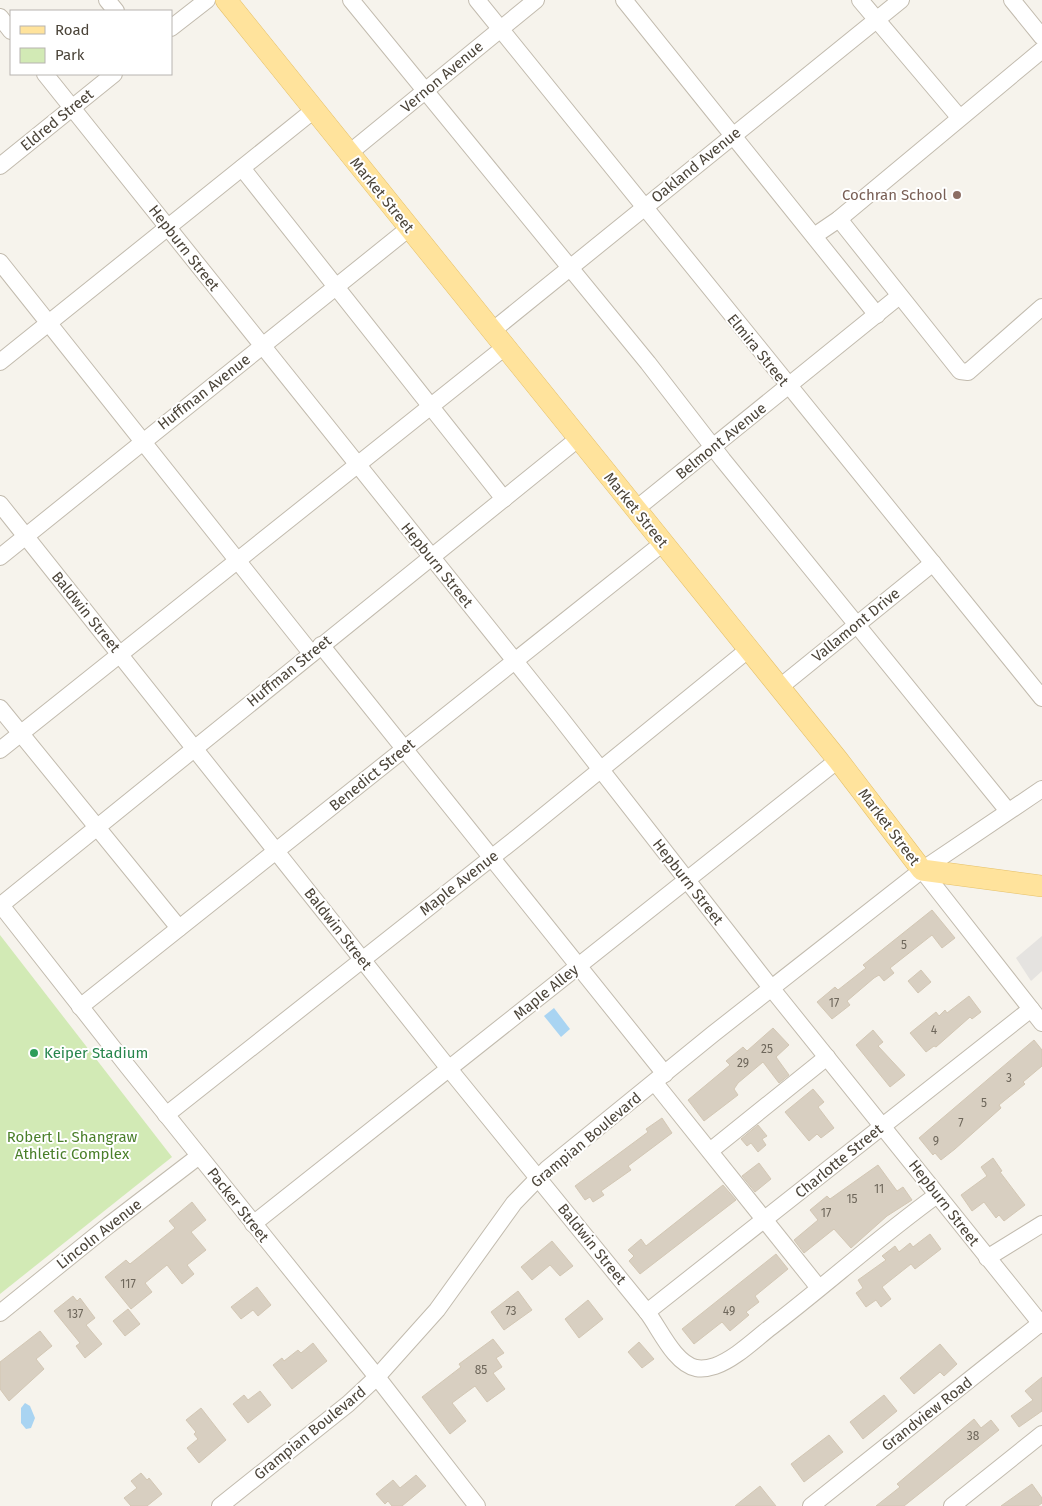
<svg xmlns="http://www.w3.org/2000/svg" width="1042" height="1506" viewBox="0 0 1042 1506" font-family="'Fira Sans',sans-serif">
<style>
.green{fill:#d2eab5}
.parking{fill:#e5e3e0}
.water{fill:#a9d4f2}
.building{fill:#d8cfc1;stroke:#d3c7b4}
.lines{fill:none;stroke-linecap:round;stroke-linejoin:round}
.minor-casing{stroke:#c2bbae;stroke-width:18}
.major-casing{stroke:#e6c16a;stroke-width:22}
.minor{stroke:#fff;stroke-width:16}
.major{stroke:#ffe39c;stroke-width:21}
.education-dot{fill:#8d6e63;stroke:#fff;stroke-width:2}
.leisure-dot{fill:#2e9e5b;stroke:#fff;stroke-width:2}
.labels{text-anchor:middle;stroke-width:4;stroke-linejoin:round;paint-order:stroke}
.number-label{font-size:12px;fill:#6e675b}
.street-label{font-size:15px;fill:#4b4439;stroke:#fff}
.education-label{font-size:15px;fill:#785e54;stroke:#fff;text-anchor:end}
.leisure-label{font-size:15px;fill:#27864d;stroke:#fff;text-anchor:start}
.park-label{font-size:15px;fill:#4a7f2a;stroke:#fff}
</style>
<rect width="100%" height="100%" fill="#f6f3ec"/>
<path class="green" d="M0,935L172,1157L0,1294Z"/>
<path class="parking" d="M1042,936V971L1031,981L1016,958Z"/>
<g class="water">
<path d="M554,1008L570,1029L561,1037L544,1016Z"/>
<path d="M25,1403L30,1406L35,1418L31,1428L26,1429L21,1423V1408Z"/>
</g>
<g class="building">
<path d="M932,910L955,938L942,948L932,935L890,968L894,973L884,981L879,975L874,978L847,1001L850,1005L832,1019L817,1002L835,987L838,990L866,968L863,965Z"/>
<path d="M921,970L931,982L918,993L908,981Z"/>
<path d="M969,996L981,1012L972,1019L970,1017L936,1047L934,1046L926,1052L910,1033L936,1012L939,1016L945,1010L947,1013Z"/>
<path d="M773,1028L789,1045L776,1057L789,1075L779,1083L763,1062L738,1083L734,1089L738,1095L704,1121L688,1100L730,1065L726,1061L743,1047L747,1051Z"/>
<path d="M873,1030L883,1042L878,1046L905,1075L890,1087L856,1045Z"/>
<path d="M1034,1040L1042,1050V1066L1023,1082L1025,1084L999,1105L1001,1108L955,1149L941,1160L935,1153L933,1155L919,1138Z"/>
<path d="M813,1089L824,1102L818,1107L834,1128L821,1138L817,1134L809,1141L785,1112Z"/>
<path d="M662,1118L672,1133L628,1166L631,1170L601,1191L604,1195L593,1202L590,1197L585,1200L575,1186L648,1132L646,1129Z"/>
<path d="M758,1125L767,1136L762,1139L766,1145L758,1152L751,1143L747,1146L741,1139Z"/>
<path d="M993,1158L1002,1171L1000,1172L1025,1205L1004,1221L999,1215L996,1218L984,1202L972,1211L961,1195L987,1176L981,1167Z"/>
<path d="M759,1163L771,1179L755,1192L742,1176Z"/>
<path d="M878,1165L897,1191L903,1187L912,1200L887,1216L851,1248L834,1229L804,1253L794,1240L818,1220L810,1210L827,1196L830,1199Z"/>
<path d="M723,1185L736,1200L640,1274L629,1261L634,1256L628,1250L641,1239L646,1246Z"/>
<path d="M192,1202L206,1220L191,1232L206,1250L187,1265L194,1274L182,1284L167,1265L145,1283L152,1292L131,1309L105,1277L126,1260L130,1264L175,1228L169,1221Z"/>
<path d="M930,1234L941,1249L915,1269L911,1264L882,1287L891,1299L881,1307L876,1300L866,1307L856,1293L863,1288L858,1280L886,1260L882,1256L895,1246L899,1252L910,1243L913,1247Z"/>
<path d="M552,1241L573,1266L560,1276L550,1265L532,1280L521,1267Z"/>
<path d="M776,1254L788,1269L755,1296L759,1302L746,1312L749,1315L730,1331L722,1322L694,1344L682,1329Z"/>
<path d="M257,1287L271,1305L258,1316L253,1310L241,1319L231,1307Z"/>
<path d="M518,1291L532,1310L504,1330L491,1312Z"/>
<path d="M73,1296L77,1301L80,1298L95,1318L86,1325L102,1344L85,1358L76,1346L80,1343L54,1311Z"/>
<path d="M588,1300L603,1319L579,1338L565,1319Z"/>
<path d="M128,1309L140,1324L125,1336L113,1321Z"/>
<path d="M40,1331L52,1346L36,1359L44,1369L9,1401L0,1389V1362Z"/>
<path d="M493,1339L504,1353L496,1358L502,1367L493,1373L505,1389L487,1402L475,1386L452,1403L466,1421L450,1434L422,1397L461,1367L459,1364Z"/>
<path d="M639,1342L654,1359L642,1368L628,1352Z"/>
<path d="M313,1343L327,1361L292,1389L273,1365L282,1358L284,1361L298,1350L301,1353Z"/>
<path d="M940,1344L957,1364L944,1376L940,1372L914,1394L900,1378Z"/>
<path d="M1042,1377V1411L1019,1427L1011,1416L1033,1400L1025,1391Z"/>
<path d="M260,1391L271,1405L248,1423L233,1404L244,1395L248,1400Z"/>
<path d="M884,1395L897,1411L863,1439L850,1422Z"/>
<path d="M201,1408L226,1440L199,1463L187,1448L198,1439L194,1434L196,1432L186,1420Z"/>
<path d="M974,1419L981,1428L991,1420L999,1430L904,1506H876L900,1487L897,1484Z"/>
<path d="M829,1435L843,1452L804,1482L791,1464Z"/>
<path d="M141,1473L147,1480L149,1478L162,1494L147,1506H131L124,1498L137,1488L131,1481Z"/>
<path d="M416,1475L426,1486L402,1506H392L388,1501L385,1504L376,1494L393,1480L400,1488Z"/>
<path d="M1032,1484L1042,1498V1503L1038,1506H1001Z"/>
<path d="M760,1486L776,1506H735Z"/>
</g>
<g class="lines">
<defs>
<g id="minor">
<path d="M107,0L116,11"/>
<path d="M351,0L648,363L723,460L1008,811"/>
<path d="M477,0L1042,698"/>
<path d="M624,0L877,315"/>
<path d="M860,0L959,117"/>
<path d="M1012,0L1042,37"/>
<path d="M0,17L11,31"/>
<path d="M171,28L207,0"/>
<path d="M45,74L559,716L772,989L1042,1325"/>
<path d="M348,154L536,0"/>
<path d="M0,166L114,74"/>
<path d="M242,168L504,499"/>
<path d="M839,219L960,371L968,372L1042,307"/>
<path d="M814,236L839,219L1042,50"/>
<path d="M0,262L311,653"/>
<path d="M492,331L901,0"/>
<path d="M0,362L314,110"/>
<path d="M0,504L450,1070L647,1312C660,1329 674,1363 696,1368C702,1369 709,1368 715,1366C735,1359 754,1340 771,1327C827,1284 879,1237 937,1195"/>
<path d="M636,509L898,297"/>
<path d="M0,557L408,229"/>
<path d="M321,645L665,1074"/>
<path d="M780,687L933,563"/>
<path d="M0,708L179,928"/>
<path d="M0,750L505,347"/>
<path d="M922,870L1042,1023"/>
<path d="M0,904L128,1067L377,1377L477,1506"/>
<path d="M1,905L579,438"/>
<path d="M80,1007L663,543"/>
<path d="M655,1083L819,1288"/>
<path d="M166,1115L519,836L749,649"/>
<path d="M710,1151L827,1057"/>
<path d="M253,1224L838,760"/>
<path d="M987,1258L1042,1224"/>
<path d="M647,1312L1031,1009"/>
<path d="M0,1313L109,1225L199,1156"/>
<path d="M220,1506L348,1404L377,1377L437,1310L514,1203L547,1169L713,1034L922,870L1042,789"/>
<path d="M811,1506L1042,1322"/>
<path d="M952,1506L1042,1434"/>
</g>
<path id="major" d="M226,0L838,760L922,870L1042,886"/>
</defs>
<use href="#minor" class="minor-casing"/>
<use href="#major" class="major-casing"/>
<use href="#minor" class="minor"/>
<use href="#major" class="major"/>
</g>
<circle class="education-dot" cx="957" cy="195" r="5"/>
<circle class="leisure-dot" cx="34" cy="1053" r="5"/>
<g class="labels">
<g class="number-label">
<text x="904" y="949">5</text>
<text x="834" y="1007">17</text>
<text x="934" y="1034">4</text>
<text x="767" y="1053">25</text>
<text x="743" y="1067">29</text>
<text x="1009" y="1082">3</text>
<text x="984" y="1107">5</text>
<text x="961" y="1127">7</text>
<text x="936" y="1145">9</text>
<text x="879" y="1193">11</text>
<text x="852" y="1203">15</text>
<text x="826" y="1217">17</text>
<text x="128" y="1288">117</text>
<text x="511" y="1315">73</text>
<text x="729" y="1315">49</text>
<text x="75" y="1318">137</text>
<text x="481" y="1374">85</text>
<text x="973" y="1440">38</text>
</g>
<g class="street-label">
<text transform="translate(442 77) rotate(-40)" y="5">Vernon Avenue</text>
<text transform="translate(57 120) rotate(-39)" y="5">Eldred Street</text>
<text transform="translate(696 165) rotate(-39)" y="5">Oakland Avenue</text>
<text transform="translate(382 195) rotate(51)" y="5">Market Street</text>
<text transform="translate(184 248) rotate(52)" y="5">Hepburn Street</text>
<text transform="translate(758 350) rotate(51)" y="5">Elmira Street</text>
<text transform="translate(204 392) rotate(-38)" y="5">Huffman Avenue</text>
<text transform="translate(721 441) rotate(-39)" y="5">Belmont Avenue</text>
<text transform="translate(636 510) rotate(51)" y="5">Market Street</text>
<text transform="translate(437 565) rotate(51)" y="5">Hepburn Street</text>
<text transform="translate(86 612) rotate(51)" y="5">Baldwin Street</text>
<text transform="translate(856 625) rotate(-39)" y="5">Vallamont Drive</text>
<text transform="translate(289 671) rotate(-39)" y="5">Huffman Street</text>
<text transform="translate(372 775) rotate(-39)" y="5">Benedict Street</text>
<text transform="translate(889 827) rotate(53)" y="5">Market Street</text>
<text transform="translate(688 882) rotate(52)" y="5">Hepburn Street</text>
<text transform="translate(459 883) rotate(-38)" y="5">Maple Avenue</text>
<text transform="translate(338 929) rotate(52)" y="5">Baldwin Street</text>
<text transform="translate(546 992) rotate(-39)" y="5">Maple Alley</text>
<text transform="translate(586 1140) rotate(-40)" y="5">Grampian Boulevard</text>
<text transform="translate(839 1161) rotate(-39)" y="5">Charlotte Street</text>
<text transform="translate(944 1203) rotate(52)" y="5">Hepburn Street</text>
<text transform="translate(238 1205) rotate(52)" y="5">Packer Street</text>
<text transform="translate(99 1234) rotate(-38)" y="5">Lincoln Avenue</text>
<text transform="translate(592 1244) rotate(51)" y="5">Baldwin Street</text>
<text transform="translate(927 1414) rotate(-38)" y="5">Grandview Road</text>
<text transform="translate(310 1433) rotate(-39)" y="5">Grampian Boulevard</text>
</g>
<g class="education-label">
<text x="947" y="200">Cochran School</text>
</g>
<g class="leisure-label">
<text x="44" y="1058">Keiper Stadium</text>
</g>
<g class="park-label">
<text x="72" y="1142">Robert L. Shangraw<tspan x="72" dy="17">Athletic Complex</tspan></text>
</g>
</g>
<rect x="10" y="10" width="162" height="65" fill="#ffffff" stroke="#b7b4b0"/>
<rect x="20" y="26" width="25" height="8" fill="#ffe39c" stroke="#b7b4b0"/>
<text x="55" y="35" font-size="15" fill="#4b4439">Road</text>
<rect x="20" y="48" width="25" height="15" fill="#d2eab5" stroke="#b7b4b0"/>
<text x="55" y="60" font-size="15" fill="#4b4439">Park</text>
</svg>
